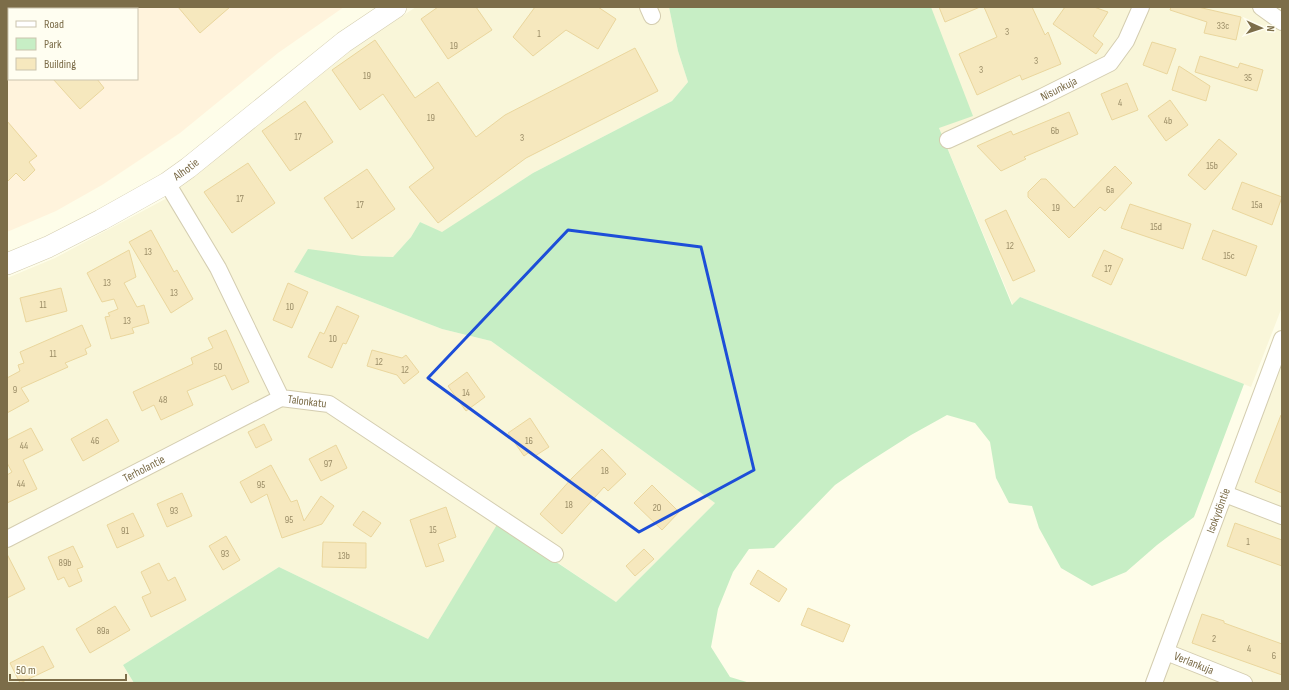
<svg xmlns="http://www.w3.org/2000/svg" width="1289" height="690" viewBox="0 0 1289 690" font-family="'Sofia Sans Condensed',sans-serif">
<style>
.residential{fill:#f9f6d9}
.commercial{fill:#fff3dc;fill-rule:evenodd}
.green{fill:#c7eec5}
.building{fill:#f6e8be;stroke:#ead69d}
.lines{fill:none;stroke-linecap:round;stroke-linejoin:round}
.minor-casing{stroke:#d4cdb0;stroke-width:18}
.tertiary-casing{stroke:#d4cdb0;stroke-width:22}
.minor{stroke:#fff;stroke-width:16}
.tertiary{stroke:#fff;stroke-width:21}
.marked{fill:none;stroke:#1d4ed8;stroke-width:3;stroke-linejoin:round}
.labels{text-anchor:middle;stroke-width:3.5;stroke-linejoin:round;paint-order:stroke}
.number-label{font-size:10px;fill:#9a8c66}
.street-label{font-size:12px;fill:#7c6d49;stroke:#fffef1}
</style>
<rect width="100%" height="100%" fill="#fefde9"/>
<g class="residential">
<path d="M416,7H669L678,51L688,82L672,101L533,173L442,233L420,222L411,237L393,257L362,256L294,272L442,329L491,341L715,503L616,602L499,523L428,639L279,567L123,665L134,683H7V278L55,258L169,197L175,186L345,46L384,28Z"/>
<path d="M930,7H1282V307L1251,387L1020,297L1013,305L939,128Z"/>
<path d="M1282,339V683H1154Z"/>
</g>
<path class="commercial" d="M7,7H344L278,53L180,133L102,185L56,211L7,232ZM9,9H137V79H9Z"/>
<path class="green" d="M669,7H931L973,116L939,128L1012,305L1020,297L1244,384L1194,517L1157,545L1126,572L1092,586L1061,568L1039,528L1032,506L1009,503L996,478L990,442L975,423L947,415L911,435L864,465L835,485L774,548L749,549L733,572L718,609L711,647L730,677L750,683H134L123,665L279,567L428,639L498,523L616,602L715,503L491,341L442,329L294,272L308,249L362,256L393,257L411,237L420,222L442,232L533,173L672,101L688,82L678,51Z"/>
<g class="building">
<path d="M178,7H230L200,33Z"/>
<path d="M438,7H476L492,30L448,59L421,19Z"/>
<path d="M535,7H598L616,19L598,49L566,30L533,56L513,37Z"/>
<path d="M939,7H980L945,22Z"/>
<path d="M984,7H1032L1045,35L1048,32L1061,64L1022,80L1020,75L977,95L959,54L997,37Z"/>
<path d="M1065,7H1094L1108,12L1093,36L1103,44L1096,54L1053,24Z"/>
<path d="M1171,7H1198L1241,17L1236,40L1204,33L1207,22L1170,10Z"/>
<path d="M375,40L415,98L438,82L476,137L505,115L635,48L658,91L526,158L438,223L409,187L434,168L383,94L360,110L332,70Z"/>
<path d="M1152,42L1176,49L1167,74L1143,65Z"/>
<path d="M1200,56L1238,68L1240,63L1263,70L1257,91L1195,72Z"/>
<path d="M1179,66L1210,86L1206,101L1172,90Z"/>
<path d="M53,79H97L104,88L80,109Z"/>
<path d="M1127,83L1138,110L1112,120L1101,94Z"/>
<path d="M1170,100L1188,125L1166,141L1148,116Z"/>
<path d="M305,101L333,142L290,171L262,131Z"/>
<path d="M1069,112L1078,134L1024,157L1026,159L1001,171L977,146L1011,131L1013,135Z"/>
<path d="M7,121L37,156L29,162L35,170L24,181L16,173L7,182Z"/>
<path d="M1219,139L1237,154L1205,190L1188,175Z"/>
<path d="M248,163L275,203L232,233L204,192Z"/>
<path d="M1115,166L1132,183L1105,211L1100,207L1069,238L1028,197V192L1041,179H1046L1074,208Z"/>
<path d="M367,169L395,209L352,239L324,198Z"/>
<path d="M1242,182L1282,197L1272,225L1232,209Z"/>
<path d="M1130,204L1191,224L1183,249L1121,228Z"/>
<path d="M1006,210L1035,271L1013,281L985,220Z"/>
<path d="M151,230L174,272L177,270L193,299L171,313L129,242Z"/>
<path d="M1213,230L1257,246L1246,276L1202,259Z"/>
<path d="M129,250L136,277L124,283L137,307L144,305L149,323L132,328L134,333L111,339L105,317L110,316L108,313L118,309L114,299L102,302L87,273Z"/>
<path d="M1104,250L1123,259L1111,285L1092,276Z"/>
<path d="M288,283L308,292L292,328L273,320Z"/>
<path d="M61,288L67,311L26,322L20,298Z"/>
<path d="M337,306L359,316L346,344L343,343L332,368L308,357L320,332L324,334Z"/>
<path d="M82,325L91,346L85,349L87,354L65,363L68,367L21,388L29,401L7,413V378L20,371L18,365L24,363L20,352Z"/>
<path d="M226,330L249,382L232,390L225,375L187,391L193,405L161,420L154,405L142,411L133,392L193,364L191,358L213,348L208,338Z"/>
<path d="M372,350L402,358L406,355L419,372L404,384L397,375L367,366Z"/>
<path d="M467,372L485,397L466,411L448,386Z"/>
<path d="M1281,415H1282V493L1255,482Z"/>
<path d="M530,418L549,447L535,456L531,451L524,456L508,433Z"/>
<path d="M107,419L119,441L83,461L71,439Z"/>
<path d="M264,424L272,440L256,448L248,432Z"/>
<path d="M31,428L43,450L23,460L37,489L7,503V475L12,472L7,463V440Z"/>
<path d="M336,445L347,468L321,481L309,459Z"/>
<path d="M602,449L626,474L608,491L604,487L562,534L540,514L572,478Z"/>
<path d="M271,465L291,502L297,500L304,521L321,496L334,506L322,524L282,538L267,494L251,503L240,482Z"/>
<path d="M652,485L679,512L662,530L634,503Z"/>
<path d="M182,493L192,516L167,527L157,504Z"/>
<path d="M446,507L456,537L438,544L444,561L426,567L410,520Z"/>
<path d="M363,511L381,523L371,537L353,525Z"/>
<path d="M133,513L144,536L117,548L107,525Z"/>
<path d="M1235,523L1282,540V566L1227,546Z"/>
<path d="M226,536L240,560L223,570L209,546Z"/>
<path d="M323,542L366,543V568L322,567Z"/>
<path d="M73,546L83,567L77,569L82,581L69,587L64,577L58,580L48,557Z"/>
<path d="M644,549L654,559L635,576L626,566Z"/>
<path d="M7,554L25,589L7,598Z"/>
<path d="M159,563L168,581L175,577L186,600L151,617L142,597L151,593L141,572Z"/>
<path d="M758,570L787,589L779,602L750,584Z"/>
<path d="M115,606L130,630L90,653L76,629Z"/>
<path d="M808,608L850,625L843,642L801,625Z"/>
<path d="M1202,614L1224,621V623L1282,644V675L1192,643Z"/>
<path d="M43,646L54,667L20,683L10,663Z"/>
</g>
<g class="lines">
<defs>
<g id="minor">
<path d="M648,7L652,16"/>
<path d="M1261,7L1282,22"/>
<path id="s1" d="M948,140L1042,97L1110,63L1126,41L1141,7"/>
<path id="s2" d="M167,183L218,268L281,398L329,404L472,499L555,554"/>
<path d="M1225,494L1282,516"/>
<path id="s3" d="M7,539L281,398"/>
<path id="s4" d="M1166,652L1244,683"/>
<path id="s5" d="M1154,683L1282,339"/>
</g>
<g id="tertiary">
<path id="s6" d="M7,264L48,247L101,220L167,183L188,168L344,42L396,7"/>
</g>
</defs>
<use href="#minor" class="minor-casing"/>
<use href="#tertiary" class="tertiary-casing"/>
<use href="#minor" class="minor"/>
<use href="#tertiary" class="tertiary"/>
</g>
<path class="marked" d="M568,230L701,247L754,470L639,532L428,378Z"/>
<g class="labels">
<g class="number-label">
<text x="1223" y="29">33c</text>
<text x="1007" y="35">3</text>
<text x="539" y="37">1</text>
<text x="454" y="49">19</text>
<text x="1036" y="64">3</text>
<text x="981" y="73">3</text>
<text x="367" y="79">19</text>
<text x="1248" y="81">35</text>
<text x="1120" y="106">4</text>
<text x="431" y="121">19</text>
<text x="1168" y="124">4b</text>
<text x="1055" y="134">6b</text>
<text x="298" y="140">17</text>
<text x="522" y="141">3</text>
<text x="1212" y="169">15b</text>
<text x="1110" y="193">6a</text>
<text x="240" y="202">17</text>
<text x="360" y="208">17</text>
<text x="1257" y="208">15a</text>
<text x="1056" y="211">19</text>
<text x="1156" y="230">15d</text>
<text x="1010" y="249">12</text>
<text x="148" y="255">13</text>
<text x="1229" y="259">15c</text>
<text x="1108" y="272">17</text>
<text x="107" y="286">13</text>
<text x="174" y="296">13</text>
<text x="43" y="308">11</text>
<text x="290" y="310">10</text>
<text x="127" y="324">13</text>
<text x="333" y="342">10</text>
<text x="53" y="357">11</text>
<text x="379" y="365">12</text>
<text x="218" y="370">50</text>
<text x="405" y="373">12</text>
<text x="15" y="393">9</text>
<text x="466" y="396">14</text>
<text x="163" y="403">48</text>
<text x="95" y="444">46</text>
<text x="529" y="444">16</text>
<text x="24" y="449">44</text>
<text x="328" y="467">97</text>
<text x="605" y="474">18</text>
<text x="21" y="487">44</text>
<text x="261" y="488">95</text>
<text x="569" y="508">18</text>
<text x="657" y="511">20</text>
<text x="174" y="514">93</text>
<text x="289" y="523">95</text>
<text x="433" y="533">15</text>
<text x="125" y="534">91</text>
<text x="1248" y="545">1</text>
<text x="225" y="557">93</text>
<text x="344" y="559">13b</text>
<text x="65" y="566">89b</text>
<text x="103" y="634">89a</text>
<text x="1214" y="642">2</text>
<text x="1249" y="652">4</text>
<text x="1274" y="659">6</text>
</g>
<g class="street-label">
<text dy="4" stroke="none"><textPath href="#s1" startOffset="122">Nisunkuja</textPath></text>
<text dy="4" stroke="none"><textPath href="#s6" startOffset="203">Alhotie</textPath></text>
<text dy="4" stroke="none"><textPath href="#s2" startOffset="270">Talonkatu</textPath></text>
<text dy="4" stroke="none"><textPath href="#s3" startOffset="154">Terholantie</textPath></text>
<text dy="4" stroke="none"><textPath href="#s5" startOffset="184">Isokydöntie</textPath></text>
<text dy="4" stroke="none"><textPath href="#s4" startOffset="30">Verlankuja</textPath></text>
</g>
</g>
<rect width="1289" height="690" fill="none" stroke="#7c6d49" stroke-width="16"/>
<rect x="8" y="8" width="130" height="72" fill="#fffef1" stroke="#cbc4ae"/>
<rect x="16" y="21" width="20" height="6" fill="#ffffff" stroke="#cbc4ae"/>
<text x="44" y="28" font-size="12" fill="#7c6d49">Road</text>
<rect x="16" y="38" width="20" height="12" fill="#c7eec5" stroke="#cbc4ae"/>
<text x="44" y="48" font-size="12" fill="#7c6d49">Park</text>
<rect x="16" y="58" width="20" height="12" fill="#f6e8be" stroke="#cbc4ae"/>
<text x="44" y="68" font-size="12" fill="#7c6d49">Building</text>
<g transform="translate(1261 28) rotate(93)" stroke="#fffef1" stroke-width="3" paint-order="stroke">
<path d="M0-3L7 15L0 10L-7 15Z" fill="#7c6d49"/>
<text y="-6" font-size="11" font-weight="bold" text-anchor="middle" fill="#7c6d49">N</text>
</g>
<path d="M10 674v6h116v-6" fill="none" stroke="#7c6d49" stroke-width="2"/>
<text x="16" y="674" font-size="12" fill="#7c6d49" stroke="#fffef1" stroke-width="3" paint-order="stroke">50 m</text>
</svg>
